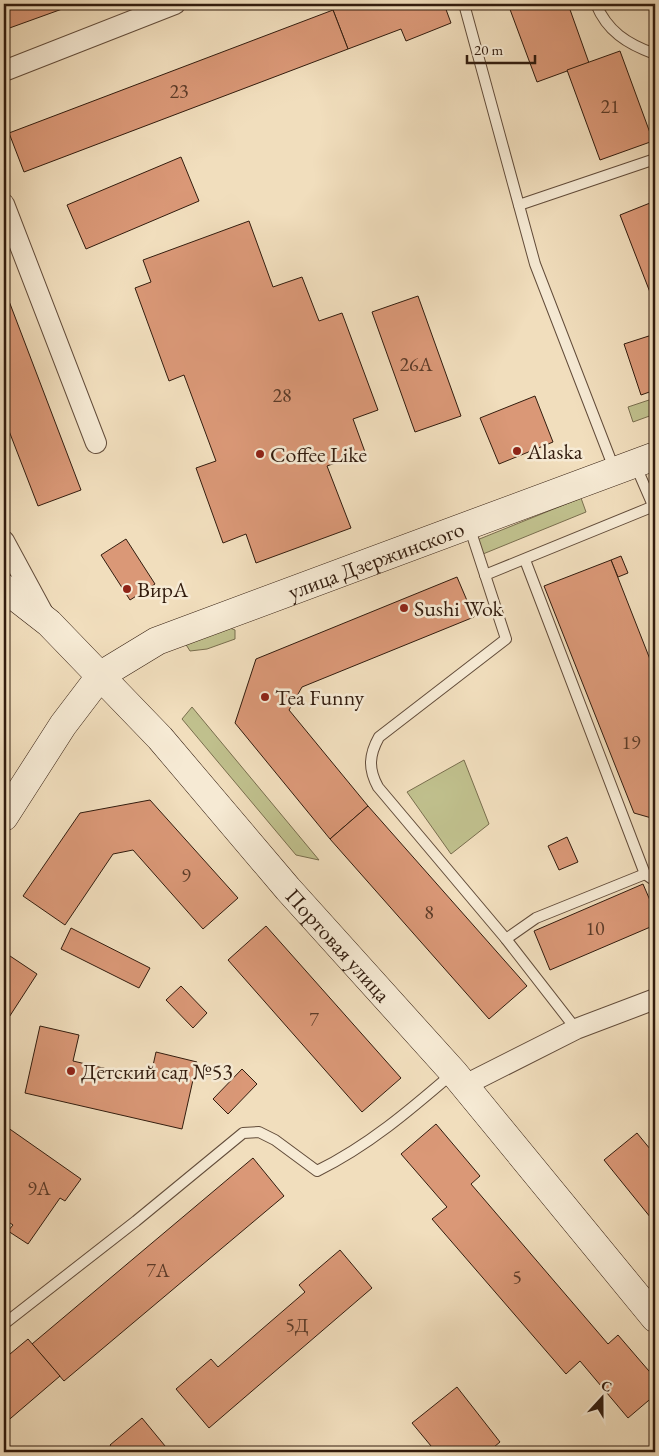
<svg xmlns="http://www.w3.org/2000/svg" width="659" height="1456" viewBox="0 0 659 1456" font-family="'EB Garamond',serif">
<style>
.green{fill:#c0c08d;stroke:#796e4e}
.building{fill:#da9877;stroke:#321c0e}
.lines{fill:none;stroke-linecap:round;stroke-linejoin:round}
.lane-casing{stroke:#624c3a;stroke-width:12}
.street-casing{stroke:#624c3a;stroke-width:22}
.secondary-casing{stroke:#321c0e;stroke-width:29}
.lane{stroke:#f6ead4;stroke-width:10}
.street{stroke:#f6ead4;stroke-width:20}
.secondary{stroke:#f6ead4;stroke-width:28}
.poi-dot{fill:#8f2418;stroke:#f6ead4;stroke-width:2}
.labels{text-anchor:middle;stroke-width:5;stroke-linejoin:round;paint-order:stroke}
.number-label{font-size:20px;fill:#5c3b28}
.poi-label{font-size:22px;fill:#321c0e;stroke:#f6ead4;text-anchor:start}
.street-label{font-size:22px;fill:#321c0e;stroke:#f6ead4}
</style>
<rect width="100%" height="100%" fill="#f1debd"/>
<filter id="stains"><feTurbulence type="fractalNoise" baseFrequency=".004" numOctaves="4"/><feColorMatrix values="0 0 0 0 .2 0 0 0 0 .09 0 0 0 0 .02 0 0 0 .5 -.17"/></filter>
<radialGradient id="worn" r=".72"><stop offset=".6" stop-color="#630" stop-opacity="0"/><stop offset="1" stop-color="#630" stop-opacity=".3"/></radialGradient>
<g class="green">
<path d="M655,398V414L633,422L628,407Z"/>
<path d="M581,498L586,512L483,554L477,540Z"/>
<path d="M225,626L235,630V639L207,649L190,651L185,643Z"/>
<path d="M192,707L319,860L296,855L182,719Z"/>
<path d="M464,760L489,824L451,854L407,792Z"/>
</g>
<g class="building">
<path d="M4,4H76L4,30Z"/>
<path d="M350,4H444L451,23L406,41L401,29L348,49L333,10Z"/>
<path d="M508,4H568L589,63L537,82Z"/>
<path d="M333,10L348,49L24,172L9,133Z"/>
<path d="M620,51L653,141L600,160L567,70Z"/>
<path d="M181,157L199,201L86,249L67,205Z"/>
<path d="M655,201V299L653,300L620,215Z"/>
<path d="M249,221L273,287L302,277L319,321L342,313L378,410L353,419L365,452L327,466L351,528L256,563L246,534L223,543L196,468L216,461L184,375L169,381L135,288L151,282L143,260Z"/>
<path d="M4,288L81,490L38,506L4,418Z"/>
<path d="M418,296L461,416L415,432L372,312Z"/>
<path d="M655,334V390L641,395L624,344Z"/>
<path d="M535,396L553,442L499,464L480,418Z"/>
<path d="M126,539L155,584L130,600L101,555Z"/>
<path d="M621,556L628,573L618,577L611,560Z"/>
<path d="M611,560L655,672V819L634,813L544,586Z"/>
<path d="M457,577L474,617L302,687L289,710L368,806L330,839L235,723L256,659Z"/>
<path d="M150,800L238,898L203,929L133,850L113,854L65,925L23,896L80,813Z"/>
<path d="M368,806L527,986L489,1019L330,839Z"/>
<path d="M567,837L578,862L559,870L548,846Z"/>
<path d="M643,884L655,912V925L550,970L534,931Z"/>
<path d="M266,926L401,1078L362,1112L228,960Z"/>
<path d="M71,928L150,968L139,988L61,949Z"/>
<path d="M4,952L37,974L4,1025Z"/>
<path d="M181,986L207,1013L193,1028L166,1000Z"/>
<path d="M40,1026L79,1035L73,1061L150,1079L156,1052L197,1062L182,1129L25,1093Z"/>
<path d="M242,1069L257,1084L228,1114L213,1099Z"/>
<path d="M436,1124L480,1176L471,1184L608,1344L618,1335L655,1378V1395L628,1418L580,1361L566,1374L432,1219L447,1207L401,1154Z"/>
<path d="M4,1125L81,1179L65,1201L60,1198L28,1244L8,1231L13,1225L4,1219Z"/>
<path d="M637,1133L655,1155V1223L604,1160Z"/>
<path d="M253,1158L284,1196L64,1381L32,1344Z"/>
<path d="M340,1250L372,1288L209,1428L176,1389L211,1359L218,1367L305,1292L299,1285Z"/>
<path d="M28,1339L60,1376L4,1424V1359Z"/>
<path d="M457,1387L500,1442L488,1452H436L412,1423Z"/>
<path d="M142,1418L170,1452H115L110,1445Z"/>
</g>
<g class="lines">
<defs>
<g id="lane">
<path d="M464,4L535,264L615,471"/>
<path d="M596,4C607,31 627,44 655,54"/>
<path d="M519,205L655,159"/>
<path d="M635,464L655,510"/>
<path d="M469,526L506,639L379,737C369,755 368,769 378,787L506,939L576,1029"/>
<path d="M525,560L645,874L655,881"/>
<path d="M485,575L654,506"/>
<path d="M506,939L536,918L645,874"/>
<path d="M4,1324L136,1221L243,1133L259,1132L275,1140L317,1171C368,1146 410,1110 453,1073"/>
</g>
<g id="street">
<path d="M4,71L175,4"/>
<path d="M4,204L96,443"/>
<path d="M4,541L44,615"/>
<path d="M465,1085L576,1029L655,999"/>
</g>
<g id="secondary">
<path id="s1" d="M4,588L49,623L160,738L288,889L454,1073L655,1318"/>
<path id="s2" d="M4,817L63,725L101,675L157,641L655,456"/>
</g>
</defs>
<use href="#lane" class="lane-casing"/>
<use href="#street" class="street-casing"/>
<use href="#secondary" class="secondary-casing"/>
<use href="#lane" class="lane"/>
<use href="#street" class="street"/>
<use href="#secondary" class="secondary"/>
</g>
<g class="poi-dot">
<circle cx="517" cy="451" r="5"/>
<circle cx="260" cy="454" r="5"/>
<circle cx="127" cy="589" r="5"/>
<circle cx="404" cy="608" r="5"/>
<circle cx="265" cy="697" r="5"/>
<circle cx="71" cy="1071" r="5"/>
</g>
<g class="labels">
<g class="number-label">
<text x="179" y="98">23</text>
<text x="610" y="113">21</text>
<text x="416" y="371">26А</text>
<text x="282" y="402">28</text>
<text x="631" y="749">19</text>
<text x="186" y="882">9</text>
<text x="429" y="919">8</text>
<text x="595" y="935">10</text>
<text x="314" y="1026">7</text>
<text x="39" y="1195">9А</text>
<text x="158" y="1277">7А</text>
<text x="517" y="1284">5</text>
<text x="297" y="1332">5Д</text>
</g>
<g class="poi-label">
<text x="527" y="459">Alaska</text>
<text x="270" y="462">Coffee Like</text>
<text x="137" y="597">ВирА</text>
<text x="414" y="616">Sushi Wok</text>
<text x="275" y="705">Tea Funny</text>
<text x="81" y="1079">Детский сад №53</text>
</g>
<g class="street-label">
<text dy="8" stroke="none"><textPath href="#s2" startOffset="471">улица Дзержинского</textPath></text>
<text dy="8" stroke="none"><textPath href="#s1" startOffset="490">Портовая улица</textPath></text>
</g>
</g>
<rect width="659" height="1456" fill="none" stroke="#f1debd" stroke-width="20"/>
<rect x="5" y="5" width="649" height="1446" fill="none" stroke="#321c0e" stroke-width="2.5"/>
<rect x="10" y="10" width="639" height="1436" fill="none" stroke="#321c0e"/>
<g transform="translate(602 1398) rotate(21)" stroke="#f6ead4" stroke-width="4" paint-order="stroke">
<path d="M0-4L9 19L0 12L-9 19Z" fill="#321c0e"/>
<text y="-8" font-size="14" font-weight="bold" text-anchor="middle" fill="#321c0e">С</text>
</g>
<path d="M467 55v8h68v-8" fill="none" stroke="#321c0e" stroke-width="2.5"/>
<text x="474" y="55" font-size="15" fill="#321c0e" stroke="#f6ead4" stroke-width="4" paint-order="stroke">20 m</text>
<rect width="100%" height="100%" filter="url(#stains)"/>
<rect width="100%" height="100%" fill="url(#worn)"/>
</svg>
